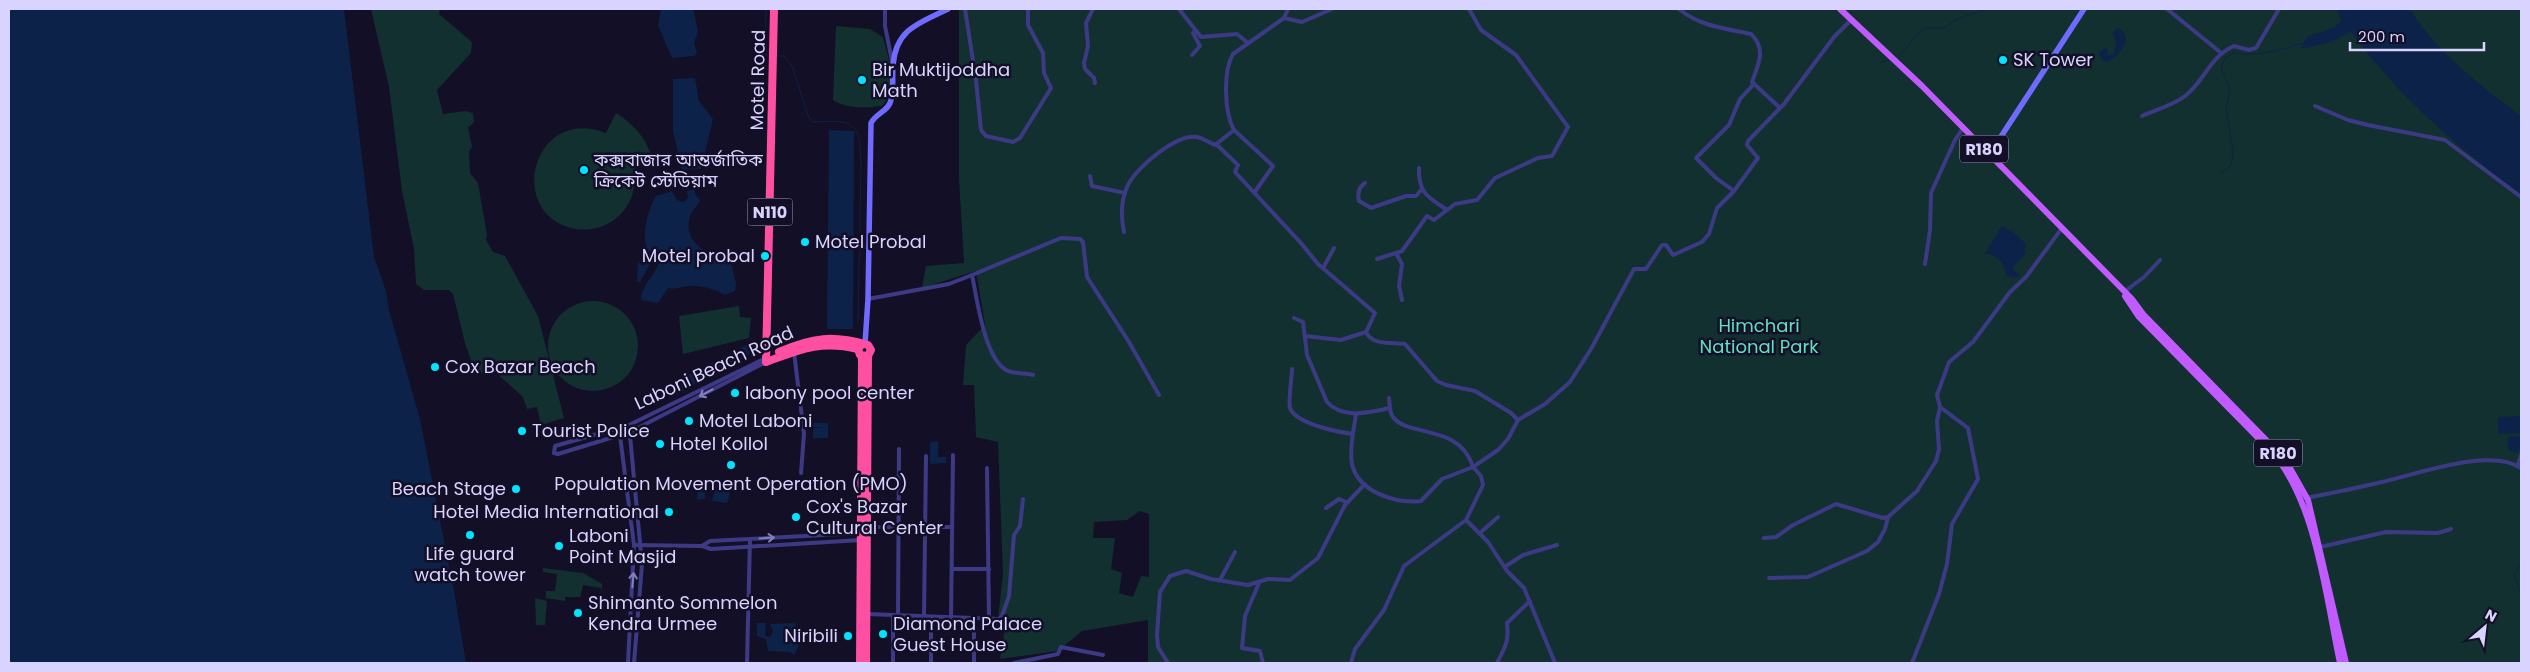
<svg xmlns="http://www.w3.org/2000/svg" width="2530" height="672" viewBox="0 0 2530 672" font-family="Poppins,'Noto Sans Bengali',sans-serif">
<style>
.green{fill:#12302f;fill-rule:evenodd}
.water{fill:#0c2248}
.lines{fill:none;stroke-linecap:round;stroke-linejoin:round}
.stream{stroke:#0c2248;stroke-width:1}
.street{stroke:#3d3a85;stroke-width:4}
.secondary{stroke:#6f6bff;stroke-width:5.5}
.primary{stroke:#c25bff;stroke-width:6}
.highway{stroke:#ff4fa3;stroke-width:8}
.oneway{stroke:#837fbc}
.poi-dot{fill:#00e5ff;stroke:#130f26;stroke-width:2}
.labels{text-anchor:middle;stroke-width:5;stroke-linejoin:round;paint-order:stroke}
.shield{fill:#130f26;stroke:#9e99be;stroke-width:1}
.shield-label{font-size:16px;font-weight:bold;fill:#d9d4ff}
.poi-label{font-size:18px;fill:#d9d4ff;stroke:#130f26;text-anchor:start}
.street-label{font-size:18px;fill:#d9d4ff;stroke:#130f26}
.park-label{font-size:18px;fill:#5fe0c0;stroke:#130f26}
</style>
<rect width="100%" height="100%" fill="#130f26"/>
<g class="green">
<path d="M371,9H440L439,14L472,42L471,53L437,90L443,114L465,111L473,113L474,122L468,128L472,147L469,152L470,173L478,183L487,235L486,240L493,252L505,256L538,316L564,418L541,425L537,407L527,409L523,397L494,371L476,375L465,343L453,294L449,290H424L416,284L414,249L402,191L389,87Z"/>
<path d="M959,9H2521V663H1148V620L1082,631L1058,651L1000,659L1006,621L998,619L1003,573L998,442L976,437L974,385H963L966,345L985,325L976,271L922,288L926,266L964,263L959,179ZM1140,511L1149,514V577L1141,576L1133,597L1119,593L1122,573L1111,569L1115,538H1093L1094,522L1127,520Z"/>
<path d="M836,26L870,29L883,37L890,64V96L882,106C866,108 847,109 833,100Z"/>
<path d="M616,113C635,125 647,139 653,161L634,169C637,188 631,207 615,219C604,228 589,231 575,229C504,215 533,104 606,133Z"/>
<circle cx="593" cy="346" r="45"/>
<path d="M739,306L740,317L751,318L749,338L683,354L679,316Z"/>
<path d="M543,568L583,573L602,584L601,598V588L583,585L580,597H565V601L546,598V591H555L557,574L543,572Z"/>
<path d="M535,598L547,601L545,625H536Z"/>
</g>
<g class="water">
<path d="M9,9H344L374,257L386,291L389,310L420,419L454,591L466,663H9Z"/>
<path d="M661,9H693L698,31L694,43L697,53L694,56L672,58L658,25Z"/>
<path d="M2337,9H2410C2437,53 2480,85 2521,116V194C2459,149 2396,94 2351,32L2331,42L2301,49L2307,37L2335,27L2341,21Z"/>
<path d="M2118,28C2136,38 2119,56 2108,62L2102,60L2099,53L2105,47L2108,50L2107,56L2114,54L2116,40L2112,33Z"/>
<path d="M695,78L699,101L713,119L701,169L682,170L673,131V79Z"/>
<path d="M829,130L854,131L853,329H827Z"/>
<path d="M695,189V194L700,200C698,206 692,210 690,216C682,244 709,254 731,263L736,283L735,291L725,295C714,289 701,285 689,286C681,287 675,290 668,288L658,303L641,300C641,284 659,273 660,256L654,251L648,252C641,234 647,212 656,196L672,191L677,200L683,202L688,198L687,191Z"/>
<path d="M2002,226L2012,231L2026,244L2024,250L2026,253L2012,268L2020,276L2014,278L2007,276C2005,264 1997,255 1985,253Z"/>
<path d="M651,258L653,259L640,282L637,281L638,261L641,265L647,263Z"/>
<path d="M754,341L755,348L746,357L670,398L665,387Z"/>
<path d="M652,395H655L657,401L639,411L638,404Z"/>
<path d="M2521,416V433L2498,434V417Z"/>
<path d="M813,423H828V438H813V428L825,427H813Z"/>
<path d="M2509,436H2521V446L2517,453L2510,451L2507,447Z"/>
<path d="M938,441V457H946V463L930,464V442Z"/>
<path d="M701,477L706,480L705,499L697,500L698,480Z"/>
<path d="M716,483L732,486L727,503L712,501Z"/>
<path d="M757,623H766L765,636L770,637L773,632L770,624L795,623L799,645L794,655L789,652L768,651L766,639L757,636Z"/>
</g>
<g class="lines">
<g class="stream">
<path d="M766,9L765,55H771"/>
<path d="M1900,55L1918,33L1925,28H1943L1962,17L1988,9"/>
<path d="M777,56H784L792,66L809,118L813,122C858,119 860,124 861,167L858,322"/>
<path d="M1881,62L1890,60"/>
<path d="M2220,174L2231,165L2233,152L2226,109L2230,88L2221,67L2225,58L2233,53C2259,57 2281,50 2306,42"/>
<path d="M2521,563L2514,576L2521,593"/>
</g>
<g class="street">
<path d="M885,9V26L892,61"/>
<path d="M965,9L976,80L981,130L986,136L1013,142L1020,138L1051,88L1044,73L1043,53L1028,25V9"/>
<path d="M1093,9L1086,23L1088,46L1084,63L1085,69L1094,78L1095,83"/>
<path d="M1179,9L1201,37L1237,34L1248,43"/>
<path d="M1288,9L1284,18L1302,22L1332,9"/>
<path d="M1679,9C1701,27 1725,28 1751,34C1767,49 1758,65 1752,82L1779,107"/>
<path d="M2167,9L2220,52"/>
<path d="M1192,55L1200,46L1193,33L1195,30"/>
<path d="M2315,106L2348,120L2368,125L2445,140L2521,197"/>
<path d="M2142,116C2155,110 2174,105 2185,96C2205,81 2209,57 2234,46L2249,50L2256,48L2279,9"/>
<path d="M1234,130L1273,166L1254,193"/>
<path d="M1216,144L1238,165L1235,172L1300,242L1318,264L1375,313L1366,332"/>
<path d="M1419,168C1418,193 1428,197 1447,210"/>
<path d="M1090,176L1092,186L1125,193"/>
<path d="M1365,183C1359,187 1357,193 1359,201L1371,208L1406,196H1416L1421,190"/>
<path d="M1734,191L1716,178L1696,158L1729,125L1740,99L1754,84"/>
<path d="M1124,232C1121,218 1121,201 1127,187C1135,168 1176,134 1197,137C1203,138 1209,143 1215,145L1234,130C1224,112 1223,71 1233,54L1284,18"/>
<path d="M1396,253L1402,264L1399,286L1402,300"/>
<path d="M1377,259L1402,251L1427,216L1434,220L1455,204L1477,200L1495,178L1538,158L1552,156L1568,127L1516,55L1481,30L1469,9"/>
<path d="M1925,264L1930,230L1931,193L1955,140L1963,128"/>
<path d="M1323,268L1334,248"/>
<path d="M972,275L1061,238L1080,239L1083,242L1087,277L1129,342L1159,395"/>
<path d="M2124,292L2144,277L2160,260"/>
<path d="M868,299L949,284L972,275C977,298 984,357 1006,370C1013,374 1026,373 1033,375"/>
<path d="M1294,318L1303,322L1307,355L1327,402C1343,420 1369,412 1390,408"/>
<path d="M1305,336L1341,340L1366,332C1372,346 1393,342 1405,344L1437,381L1446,385L1475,391L1511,413L1518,420"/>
<path d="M794,352L804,434L801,473"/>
<path d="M766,362L630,432L558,454L554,453L555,446L629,425L766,358"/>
<path d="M1292,369C1292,376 1288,402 1290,408C1296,424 1338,432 1353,434"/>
<path d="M1356,414C1354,429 1349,448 1352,464C1358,492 1396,504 1421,501L1442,479L1473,467C1460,423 1408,438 1393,417C1389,412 1390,404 1389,398"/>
<path d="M629,425L642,564L634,663"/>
<path d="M619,428L634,545L628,663"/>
<path d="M2518,465L2521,455"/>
<path d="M987,468L989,619"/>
<path d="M2306,498C2332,493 2357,488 2382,482C2417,474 2490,447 2521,468"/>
<path d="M1326,508L1339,499L1346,502"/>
<path d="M867,527H952"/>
<path d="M1480,533L1498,517"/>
<path d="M1764,538L1776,537L1793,525L1836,504L1883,518L1888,517L1917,491L1936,461L1939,449L1937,421L1940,407L1937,395L1949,362L1973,342L2010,292L2026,277L2062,228"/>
<path d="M634,545L702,546L711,549L861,540"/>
<path d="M702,546L710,541L861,533"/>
<path d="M2320,547L2386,532L2438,533L2451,529"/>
<path d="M1506,566L1523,555L1557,545"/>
<path d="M952,569H989"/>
<path d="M1769,578L1808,577L1867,551L1878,542L1885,529L1888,517"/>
<path d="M1220,580L1235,552"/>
<path d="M1259,583L1245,616L1242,648L1260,651L1263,663"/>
<path d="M867,614L999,619L1002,616L1009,596L1014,535L1020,526L1023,499"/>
<path d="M893,616V663"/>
<path d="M898,616L899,449"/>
<path d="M924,617L926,456"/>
<path d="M951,619L953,455"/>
<path d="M747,663L750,539"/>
<path d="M931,663V618"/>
<path d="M974,663V620"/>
<path d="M1014,663L1058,654L1061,647L1103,655"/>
<path d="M1168,663L1158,647L1157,635L1160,592L1170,576L1186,571L1211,579L1248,585L1268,579L1290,580L1318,558L1345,505L1365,484"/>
<path d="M1351,663L1355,649L1384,610L1404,566L1466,520"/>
<path d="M1497,663C1506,645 1509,642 1507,623L1530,601"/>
<path d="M1555,663L1524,588L1507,571L1488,542L1466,520L1483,485L1481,476L1473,467L1498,450L1508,439L1518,420L1545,404L1570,382L1591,349L1634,269H1646L1662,245H1666L1673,255L1702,242L1709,234L1717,208L1734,191L1758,158L1747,145L1748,141L1784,104L1834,37L1851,20"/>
<path d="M1912,663L1939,594L1947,564L1952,524L1978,479L1968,428L1940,407"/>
</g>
<g class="secondary">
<path d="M1989,155L2084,9"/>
<path d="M865,344L868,299L871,123C876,113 889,111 891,100C894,89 892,77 893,65C896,29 919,23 948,9"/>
</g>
<g class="primary">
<path d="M1840,9L1922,86L2132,299L2143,314L2276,450L2290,468L2308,500L2346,663"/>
<path d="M2125,296L2139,317L2261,441"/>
<path d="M2268,448C2316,496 2326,598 2340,663"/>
</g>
<g class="highway">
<path d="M774,9L766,362C801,349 821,340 858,349"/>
<path d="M779,352C813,337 833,335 868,345L871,350L868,356L860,355L858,349L862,344"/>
<path d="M860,663L862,357"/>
<path d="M866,663L868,356"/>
</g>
</g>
<defs><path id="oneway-shaft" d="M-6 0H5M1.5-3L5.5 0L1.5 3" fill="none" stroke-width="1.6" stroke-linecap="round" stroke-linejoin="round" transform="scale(1.25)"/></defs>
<g class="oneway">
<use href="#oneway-shaft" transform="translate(706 393) rotate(152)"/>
<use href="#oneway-shaft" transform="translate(767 538) rotate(-4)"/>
<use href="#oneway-shaft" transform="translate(633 580) rotate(-85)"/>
</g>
<g class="poi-dot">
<circle cx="2003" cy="60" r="5"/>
<circle cx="862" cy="80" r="5"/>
<circle cx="584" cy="170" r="5"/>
<circle cx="805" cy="242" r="5"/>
<circle cx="765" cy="256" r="5"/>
<circle cx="435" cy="367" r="5"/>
<circle cx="735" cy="393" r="5"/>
<circle cx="689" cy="421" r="5"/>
<circle cx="522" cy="431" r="5"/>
<circle cx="660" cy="444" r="5"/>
<circle cx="731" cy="465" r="5"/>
<circle cx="516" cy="489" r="5"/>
<circle cx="669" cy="512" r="5"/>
<circle cx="796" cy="517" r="5"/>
<circle cx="470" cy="535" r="5"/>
<circle cx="559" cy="546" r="5"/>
<circle cx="578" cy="613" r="5"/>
<circle cx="883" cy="634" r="5"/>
<circle cx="848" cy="636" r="5"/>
</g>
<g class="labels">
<g class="shield">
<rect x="1960" y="135.5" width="48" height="27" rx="4"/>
<rect x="747.5" y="198.5" width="45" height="27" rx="4"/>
<rect x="2254" y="439.5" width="48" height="27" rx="4"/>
</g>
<g class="shield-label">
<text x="1984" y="155">R180</text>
<text x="770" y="218">N110</text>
<text x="2278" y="459">R180</text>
</g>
<g class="poi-label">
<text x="2013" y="66">SK Tower</text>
<text x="872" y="76">Bir Muktijoddha<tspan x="872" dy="21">Math</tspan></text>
<text x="594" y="166">কক্সবাজার আন্তর্জাতিক<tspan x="594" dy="21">ক্রিকেট স্টেডিয়াম</tspan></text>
<text x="815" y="248">Motel Probal</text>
<text x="755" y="262" text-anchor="end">Motel probal</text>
<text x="445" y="373">Cox Bazar Beach</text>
<text x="745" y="399">labony pool center</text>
<text x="699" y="427">Motel Laboni</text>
<text x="532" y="437">Tourist Police</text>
<text x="670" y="450">Hotel Kollol</text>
<text x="731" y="490" text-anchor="middle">Population Movement Operation (PMO)</text>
<text x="506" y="495" text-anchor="end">Beach Stage</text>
<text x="806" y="513">Cox's Bazar<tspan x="806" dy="21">Cultural Center</tspan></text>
<text x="659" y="518" text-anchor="end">Hotel Media International</text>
<text x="569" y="542">Laboni<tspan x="569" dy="21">Point Masjid</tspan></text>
<text x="470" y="560" text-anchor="middle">Life guard<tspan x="470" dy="21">watch tower</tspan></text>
<text x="588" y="609">Shimanto Sommelon<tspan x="588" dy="21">Kendra Urmee</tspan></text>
<text x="893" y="630">Diamond Palace<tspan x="893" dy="21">Guest House</tspan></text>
<text x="838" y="642" text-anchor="end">Niribili</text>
</g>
<g class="street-label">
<text transform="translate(758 80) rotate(-89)" y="6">Motel Road</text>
<text transform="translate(714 368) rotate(-25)" y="6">Laboni Beach Road</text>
</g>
<g class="park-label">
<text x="1759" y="332">Himchari<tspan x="1759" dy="21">National Park</tspan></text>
</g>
</g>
<rect width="2530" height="672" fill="none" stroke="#d9d4ff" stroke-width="20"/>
<g transform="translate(2485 627) rotate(28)" stroke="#130f26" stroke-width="4" paint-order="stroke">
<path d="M0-4L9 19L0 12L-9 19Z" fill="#d9d4ff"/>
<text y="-8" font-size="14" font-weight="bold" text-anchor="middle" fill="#d9d4ff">N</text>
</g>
<path d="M2350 42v8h134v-8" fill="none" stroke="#d9d4ff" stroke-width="2.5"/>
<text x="2358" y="42" font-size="15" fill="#d9d4ff" stroke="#130f26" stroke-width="4" paint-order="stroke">200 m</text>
</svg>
